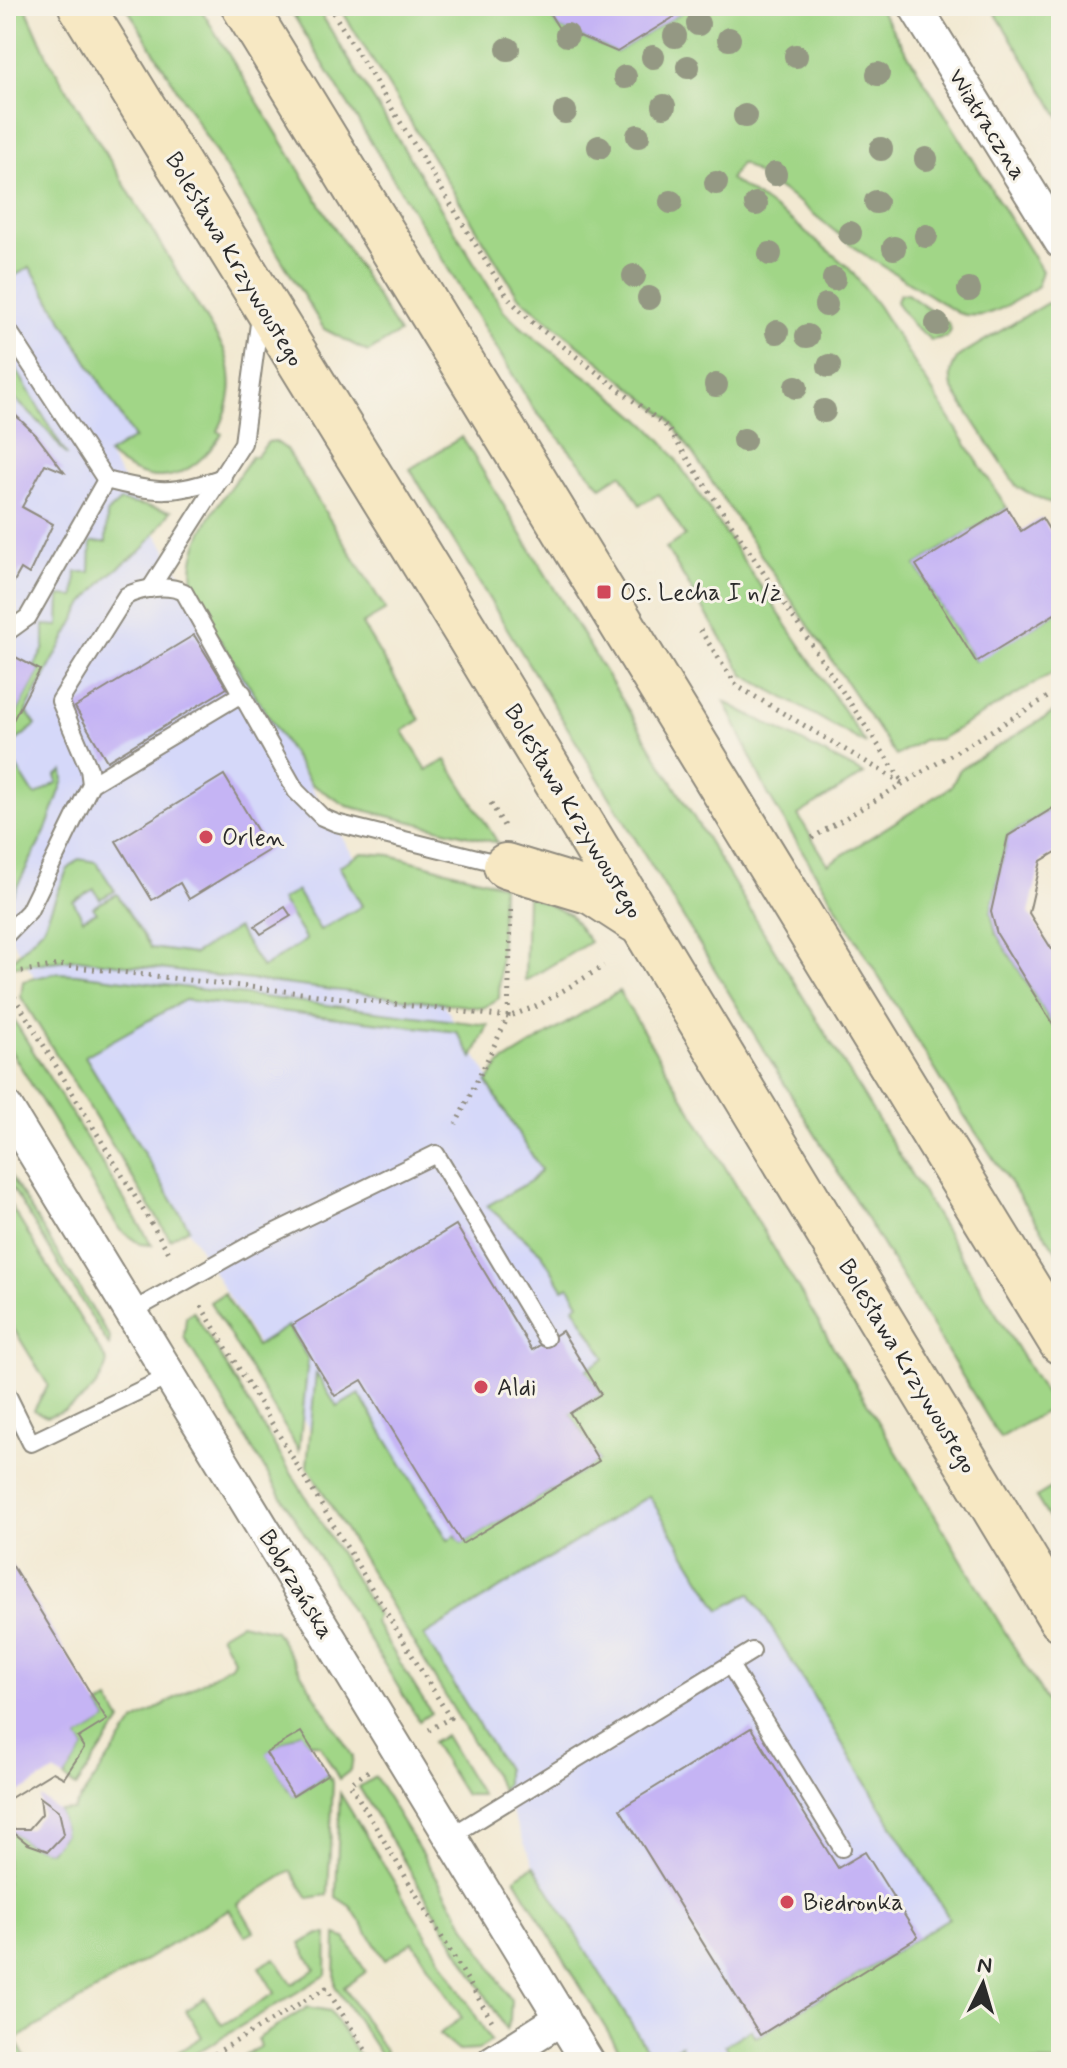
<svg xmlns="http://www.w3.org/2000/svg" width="1067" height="2068" viewBox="0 0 1067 2068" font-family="Mynerve,sans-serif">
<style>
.built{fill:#d5d8f9}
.green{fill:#a1d687;stroke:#668059;stroke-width:2}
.building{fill:#c5b4f4}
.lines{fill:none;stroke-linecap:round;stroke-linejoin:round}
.service-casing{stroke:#8e8a7e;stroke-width:20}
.minor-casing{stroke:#8e8a7e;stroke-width:36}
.secondary-casing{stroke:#8e8a7e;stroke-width:48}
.path{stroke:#8e8a7e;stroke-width:5;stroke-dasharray:2 6;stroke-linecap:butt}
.service{stroke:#fff;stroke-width:16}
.minor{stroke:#fff;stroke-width:32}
.secondary{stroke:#f7e8c3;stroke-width:44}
.tree{fill:#949883}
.poi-dot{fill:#d1495b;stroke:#f7f3e8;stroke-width:3}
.labels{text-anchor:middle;stroke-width:6;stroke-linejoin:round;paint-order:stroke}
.street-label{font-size:24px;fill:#2b2b2b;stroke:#f7f3e8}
.poi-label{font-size:24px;fill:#2b2b2b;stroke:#f7f3e8;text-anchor:start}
</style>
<rect width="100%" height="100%" fill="#f7f3e8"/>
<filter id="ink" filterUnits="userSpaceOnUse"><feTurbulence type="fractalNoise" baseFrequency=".0125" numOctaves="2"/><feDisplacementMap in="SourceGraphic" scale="16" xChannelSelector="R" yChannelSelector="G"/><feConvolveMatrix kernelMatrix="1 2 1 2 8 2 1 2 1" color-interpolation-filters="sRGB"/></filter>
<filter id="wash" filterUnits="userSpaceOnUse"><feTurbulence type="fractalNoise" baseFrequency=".006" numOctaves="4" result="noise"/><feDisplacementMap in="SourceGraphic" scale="32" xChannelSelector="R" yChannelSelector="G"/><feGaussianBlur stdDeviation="1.8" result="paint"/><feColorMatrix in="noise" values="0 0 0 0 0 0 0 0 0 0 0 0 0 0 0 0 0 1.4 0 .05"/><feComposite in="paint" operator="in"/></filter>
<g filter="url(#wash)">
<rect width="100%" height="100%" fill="#f2e9d2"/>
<path class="built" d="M6,242L30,266L134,439L108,455L1018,1943L823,2062H654L534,1866L502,1790L393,1611L411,1597L6,930Z"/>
<g class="green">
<path d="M6,6H25L48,58L224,349C235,379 232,403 218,431L222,434C191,480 153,493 108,454L134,438L30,267L6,281Z"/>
<path d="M126,6H199L399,333L368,352L324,329Z"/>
<path d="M288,6H316L504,311C555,362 623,393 669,449L866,744L744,675L666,548L685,536L659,494L640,505L621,474L601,487L533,408Z"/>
<path d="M339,6H545L558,27L617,52L692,6H878L1042,271L1037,287C1012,302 988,323 958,313L859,251L800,203L741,163L730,179L790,219L848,267L878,306L1007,508L916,565L975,661L1061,610V668L940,739L923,740L896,756L669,418L518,296Z"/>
<path d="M991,6H1061V119Z"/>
<path d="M900,294H907L948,323L951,330L947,337L931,340L912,324L896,302Z"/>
<path d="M1047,303L1061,305V509L1017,487L952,388C949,374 951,368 959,356Z"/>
<path d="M16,369L67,456L45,428L6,390V375Z"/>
<path d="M462,437L1053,1407L1000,1438L410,469Z"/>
<path d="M275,441L286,449L386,610L362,624L420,720L403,731L427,770L446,760L498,843L347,806L311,784L200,608C173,548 221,504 252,456L256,457L268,442Z"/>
<path d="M120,501L171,511L144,548L108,576L84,603L26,711L36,725L6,749V733L40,670L34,667L44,648V625L59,626L60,596L75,597L76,572H90L91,542H106L107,513Z"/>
<path d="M725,702L864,774L798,815L828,864L951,787L960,769L1061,708V803L1008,836L991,912L996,933L1061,1038V1258L951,1096L769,796Z"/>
<path d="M6,750L35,796L58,782L56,776L63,771L64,780L45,832L6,908Z"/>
<path d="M362,853L390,855L502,885L499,998L483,1008L77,959L6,967L43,928L67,870L79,859L96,862L115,891L100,899L94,889L73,901L83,919L96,912L93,907L117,894L151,948L194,954L237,928L262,968L306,940L281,900L297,891L320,930L362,906L339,866Z"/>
<path d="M527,895L569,914L590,942L525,981Z"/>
<path d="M56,973L76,974L488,1025L473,1058L457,1032L185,1000L85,1056L189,1228L170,1239L21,997L23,981Z"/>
<path d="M619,991L1055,1715L1061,1730V2062H735L725,2045L751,2029L756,2037L760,2035L949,1918L750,1593L720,1610L649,1496L424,1636L506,1769V1784L502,1790L307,1466L316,1373L337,1407L359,1394L448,1540L456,1535L462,1544L599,1461L570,1413L601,1394L586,1370L605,1358L574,1307L579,1303L569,1286L563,1289L541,1253L487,1206L532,1180L541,1170L487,1082L500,1064Z"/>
<path d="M6,1007L152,1245L140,1244L120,1230L6,1043Z"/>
<path d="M6,1169L110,1338L109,1346L6,1178Z"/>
<path d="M6,1198L107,1362C100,1391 74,1409 46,1417L34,1410L48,1385L6,1316Z"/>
<path d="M224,1293L256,1346L288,1326L308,1359L299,1451L210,1302Z"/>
<path d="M193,1311L377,1615L375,1622L431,1713L419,1721L184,1337L186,1317Z"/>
<path d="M1061,1482V1538L1036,1497Z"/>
<path d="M240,1623L275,1631L353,1757L351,1770L339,1779L320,1745L307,1742L300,1732L267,1753L293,1796L328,1774L333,1782L328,1895L308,1898L291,1871L238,1904L254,1931L245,1936L229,1909L15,2040L28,2062H6V1832L9,1829L28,1844L49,1851L64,1834L59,1811L73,1810L134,1722L231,1665L234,1660L220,1635Z"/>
<path d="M109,1700L121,1721L76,1787L64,1778L84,1748L78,1738L107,1720L99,1706Z"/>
<path d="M445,1735L481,1795H465L432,1742Z"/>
<path d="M375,1777L511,2000L510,2020L506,2029L359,1787Z"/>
<path d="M340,1793L491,2041L478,2050L459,2051L439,2034L462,2018L413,1942L385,1960L351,1907L336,1897Z"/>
<path d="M534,1866L654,2061L681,2045L683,2062H626L515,1878Z"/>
<path d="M319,1934H327L326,1975L181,2062H162L202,2037L186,2010L205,1998L222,2025L275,1993L259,1967L275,1958L292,1984L315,1969L300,1944Z"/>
<path d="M336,1935L345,1938L366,1972L344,1987L392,2062H385L335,1986Z"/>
<path d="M308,2007L330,2011L363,2062H236L261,2046L257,2039Z"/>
</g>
<g id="blocks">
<g class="building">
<path d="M545,6H592L600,18L620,6H692L617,52L558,27Z"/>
<path d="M6,406L36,435L64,472L45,464L22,507L53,524L29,574L21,569L6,596Z"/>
<path d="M1007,508L1021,531L1042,518L1061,549V610L976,662L916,565Z"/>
<path d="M194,635L227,688L107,761L75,707Z"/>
<path d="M6,652L40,670L6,733Z"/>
<path d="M224,775L269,850L189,899L180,883L152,900L116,841Z"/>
<path d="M1061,803V849L1041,861L1029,913L1061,964V1038L997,934L991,912L1008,836Z"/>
<path d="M285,907L291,916L261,934L255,926Z"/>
<path d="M456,1225L532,1350L562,1331L601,1394L570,1413L599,1461L462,1544L362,1380L335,1396L292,1325Z"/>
<path d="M6,1555L107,1720L78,1738L84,1748L64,1778L53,1772L9,1799H6Z"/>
<path d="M751,1728L838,1868L865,1852L918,1937L760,2035L620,1809Z"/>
<path d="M301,1732L328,1774L293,1796L266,1753Z"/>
<path d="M40,1797L59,1811L64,1834L48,1851L28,1844L9,1829H29L42,1814Z"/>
</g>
</g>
</g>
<g filter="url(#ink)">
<use href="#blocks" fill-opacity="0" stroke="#8e8a7e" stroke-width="2"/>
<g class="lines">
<defs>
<g id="service">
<path d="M6,327L106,480C156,493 174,495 223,477"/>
<path d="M150,589L243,443L260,316"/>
<path d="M6,633L28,617L106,480"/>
<path d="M91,784L243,693"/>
<path d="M6,935L29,911L91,784L89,769L60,701L126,596C142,588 167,584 184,592L296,791L322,817L336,823L505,865"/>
<path d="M131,1312L255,1242L436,1154L546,1338"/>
<path d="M6,1392L31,1443L170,1376"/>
<path d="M730,1665L842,1848"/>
<path d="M451,1836L752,1651"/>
</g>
<g id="minor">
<path d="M915,6L1061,242"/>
<path d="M6,1107L588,2062"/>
<path d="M493,2062L562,2018"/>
</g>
<g id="secondary">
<path d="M81,6L465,630L1061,1619"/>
<path d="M244,6L1061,1342"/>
<path d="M506,866L592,892L635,920"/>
</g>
</defs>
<use href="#service" class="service-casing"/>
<use href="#minor" class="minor-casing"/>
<use href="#secondary" class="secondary-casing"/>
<g class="path">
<path d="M329,6L509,299L533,323L666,426L904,784"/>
<path d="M700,630L737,686L902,783"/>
<path d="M491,803L504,826"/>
<path d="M812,838L1061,689"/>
<path d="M511,910L508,1017L539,1005L604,966"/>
<path d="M6,974L59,965L508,1017L456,1124"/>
<path d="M6,983L171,1256"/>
<path d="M201,1306L450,1718L429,1730"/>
<path d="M368,1771L350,1784L492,2021"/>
<path d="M201,2062L326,1988L373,2062"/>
</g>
<use href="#service" class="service"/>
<use href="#minor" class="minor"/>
<use href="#secondary" class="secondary"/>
</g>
<g class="tree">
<circle cx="698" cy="24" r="12"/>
<circle cx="567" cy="35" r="12"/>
<circle cx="675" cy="36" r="12"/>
<circle cx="729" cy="39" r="12"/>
<circle cx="508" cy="49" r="12"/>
<circle cx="796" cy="56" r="12"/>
<circle cx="653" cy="57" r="12"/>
<circle cx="688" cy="67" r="12"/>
<circle cx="878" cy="74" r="12"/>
<circle cx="625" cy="77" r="12"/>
<circle cx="664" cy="106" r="12"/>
<circle cx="565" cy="112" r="12"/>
<circle cx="745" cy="116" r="12"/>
<circle cx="638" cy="136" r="12"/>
<circle cx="599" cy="147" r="12"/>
<circle cx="881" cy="149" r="12"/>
<circle cx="926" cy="159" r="12"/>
<circle cx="775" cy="174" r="12"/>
<circle cx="716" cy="183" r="12"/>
<circle cx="671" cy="202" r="12"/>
<circle cx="876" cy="202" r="12"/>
<circle cx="756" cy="204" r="12"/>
<circle cx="850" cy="233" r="12"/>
<circle cx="926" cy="236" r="12"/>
<circle cx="894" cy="248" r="12"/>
<circle cx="770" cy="254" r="12"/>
<circle cx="634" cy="276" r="12"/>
<circle cx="834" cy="279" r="12"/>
<circle cx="969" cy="290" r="12"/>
<circle cx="649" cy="298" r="12"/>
<circle cx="826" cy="305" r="12"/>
<circle cx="937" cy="324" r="12"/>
<circle cx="777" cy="332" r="12"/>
<circle cx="807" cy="336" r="12"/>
<circle cx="829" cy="366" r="12"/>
<circle cx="716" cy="385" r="12"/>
<circle cx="796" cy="387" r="12"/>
<circle cx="824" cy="411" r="12"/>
<circle cx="744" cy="440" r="12"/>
</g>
</g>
<g class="poi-dot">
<rect x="596" y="584" width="16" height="16" rx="4"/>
<circle cx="206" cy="837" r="8"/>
<circle cx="481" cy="1387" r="8"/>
<circle cx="787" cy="1902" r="8"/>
</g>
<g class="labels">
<g class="street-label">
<text transform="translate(988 124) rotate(58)" y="8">Wiatraczna</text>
<text transform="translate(235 259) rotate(59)" y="8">Bolesława Krzywoustego</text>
<text transform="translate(574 811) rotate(59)" y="8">Bolesława Krzywoustego</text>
<text transform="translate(908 1366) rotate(59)" y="8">Bolesława Krzywoustego</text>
<text transform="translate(297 1584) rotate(59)" y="8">Bobrzańska</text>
</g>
<g class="poi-label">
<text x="620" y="600">Os. Lecha I n/ż</text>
<text x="222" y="845">Orlen</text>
<text x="497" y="1395">Aldi</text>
<text x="803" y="1910">Biedronka</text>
</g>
</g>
<rect width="1067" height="2068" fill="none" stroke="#f7f3e8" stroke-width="32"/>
<g transform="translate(983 1984) rotate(5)" stroke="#f7f3e8" stroke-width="6" paint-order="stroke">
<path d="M0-6L14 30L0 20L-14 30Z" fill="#2b2b2b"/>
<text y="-12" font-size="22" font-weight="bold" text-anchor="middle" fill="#2b2b2b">N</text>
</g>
</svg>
